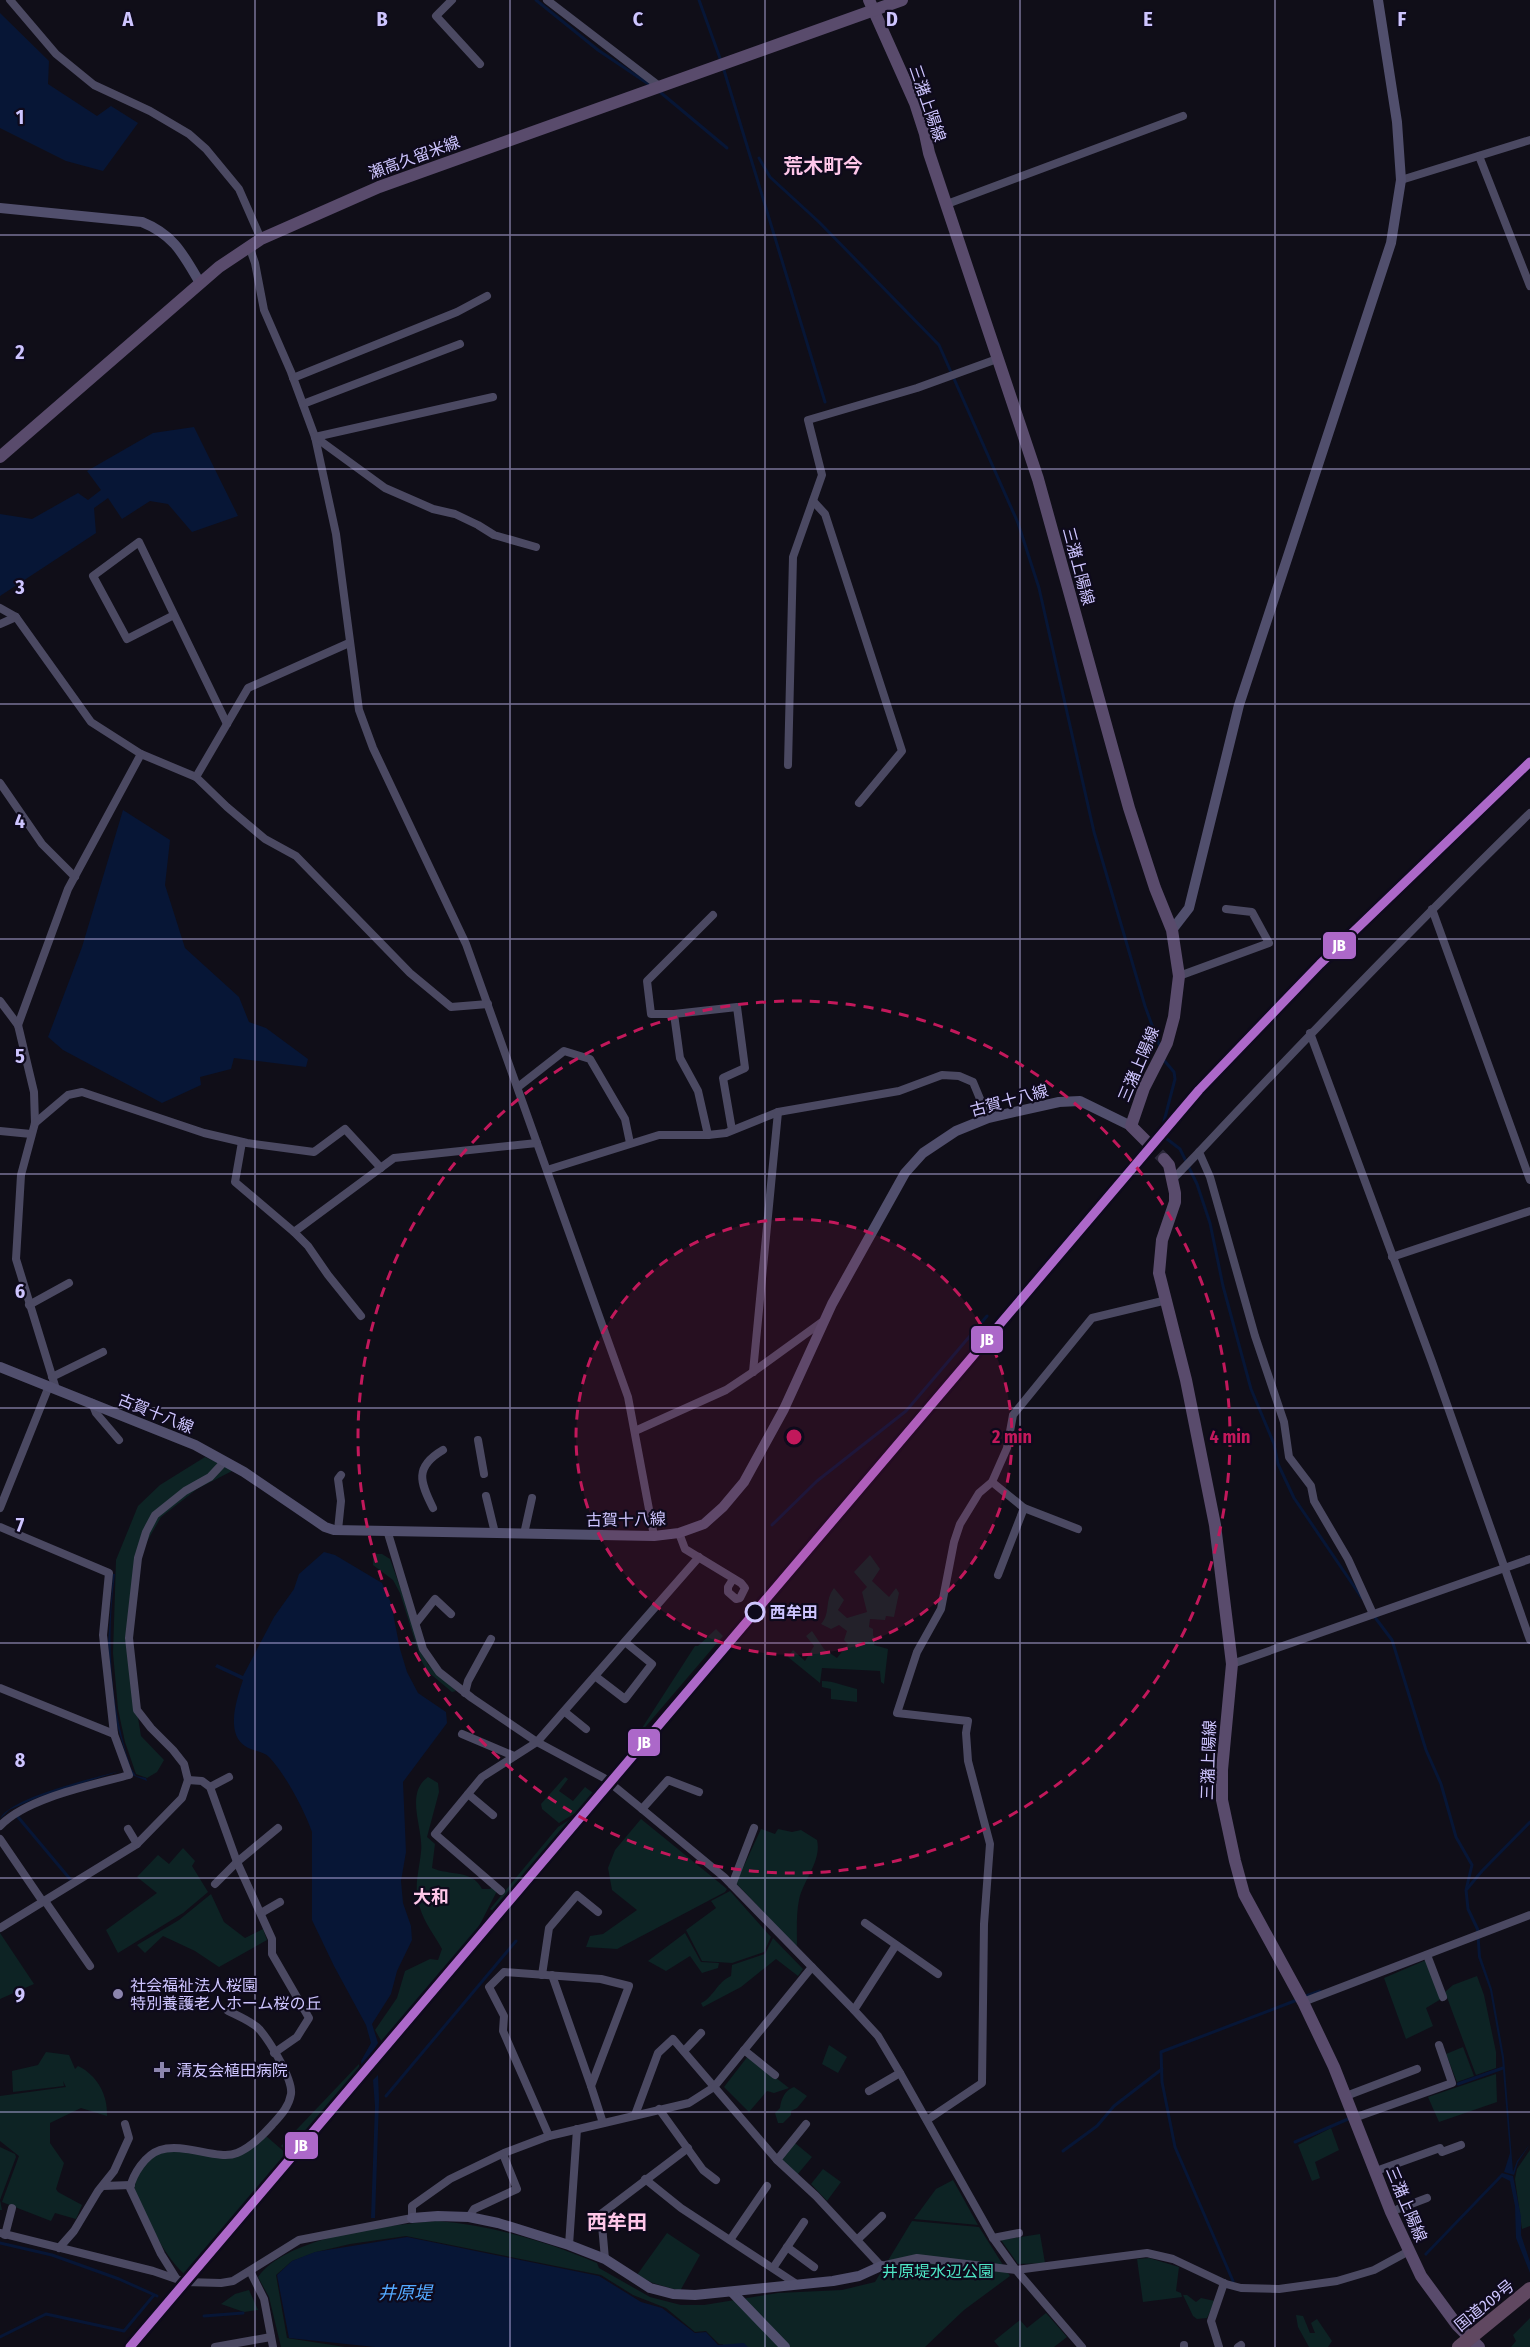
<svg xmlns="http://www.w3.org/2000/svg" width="1530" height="2347" viewBox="0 0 1530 2347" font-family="'Fira Sans Condensed','Noto Sans JP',sans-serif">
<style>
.green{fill:#0d2324}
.water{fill:#071636}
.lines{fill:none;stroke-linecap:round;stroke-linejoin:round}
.stream{stroke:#071636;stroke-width:3}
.primary-tunnel{stroke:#2c293b;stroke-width:12;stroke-dasharray:12 6;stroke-linecap:butt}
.street{stroke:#4b4962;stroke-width:8}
.secondary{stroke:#514f6d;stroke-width:10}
.primary{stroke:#594b6c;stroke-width:12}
.highway{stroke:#604861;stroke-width:14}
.rail-1-casing{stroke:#0e0a1c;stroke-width:14}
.rail-1{stroke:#ac68c9;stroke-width:9}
.grid{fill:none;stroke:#cec5ff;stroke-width:1.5;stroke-opacity:0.55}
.ring{fill:none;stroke:#c2185b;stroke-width:3;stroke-dasharray:10 8}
.stop-dot{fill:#0e0a1c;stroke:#cec5ff;stroke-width:3}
.poi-dot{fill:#8c85ae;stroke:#0e0a1c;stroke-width:2}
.labels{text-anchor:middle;stroke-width:4.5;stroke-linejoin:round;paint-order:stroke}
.street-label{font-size:16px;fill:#cec5ff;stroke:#0e0a1c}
.stop-label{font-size:16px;font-weight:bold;fill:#cec5ff;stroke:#0e0a1c;text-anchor:start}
.poi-label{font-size:16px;fill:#cec5ff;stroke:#0e0a1c;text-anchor:start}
.park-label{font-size:16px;fill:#4de4c4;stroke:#0e0a1c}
.neighbourhood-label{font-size:18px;font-weight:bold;fill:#ffc7e9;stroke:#0e0a1c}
.water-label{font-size:18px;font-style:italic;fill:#53a9ff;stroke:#0e0a1c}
.quarter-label{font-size:20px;font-weight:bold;fill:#ffc7e9;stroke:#0e0a1c}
.grid-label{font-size:20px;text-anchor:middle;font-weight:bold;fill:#cec5ff;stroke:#0e0a1c;stroke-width:4.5;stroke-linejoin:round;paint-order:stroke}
.centre{fill:#c2185b;stroke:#0e0a1c;stroke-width:3}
.ring-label{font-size:18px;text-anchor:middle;font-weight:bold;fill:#c2185b;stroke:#0e0a1c;stroke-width:4.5;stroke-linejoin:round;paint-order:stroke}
.line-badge{stroke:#0e0a1c;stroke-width:2}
.badge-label{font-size:16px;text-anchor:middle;font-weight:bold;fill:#fff}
</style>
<rect width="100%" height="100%" fill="#100e18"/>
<g class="green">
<path d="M205,1457L234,1470L197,1489L161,1517L142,1550L132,1612L130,1668L141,1736L164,1760L157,1772L147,1778L136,1774L125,1742L118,1709L113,1653L116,1560L138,1506L160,1485Z"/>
<path d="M373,1554H382L390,1559L428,1665L456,1691L452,1692L427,1671L421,1660L400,1593L393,1580L373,1565Z"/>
<path d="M870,1555L880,1569L872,1581L889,1597L896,1588L899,1593L894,1617L886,1616L885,1620L870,1619L869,1627L873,1629V1636L876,1638L874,1645L888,1649L884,1684L881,1682L880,1671L822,1668L820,1683L788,1657L793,1650L805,1661L814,1646L806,1636L812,1631L824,1649L837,1658L848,1644L844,1640L847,1631L839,1625L831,1629L821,1624C831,1613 824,1601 834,1588L844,1600L838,1610L847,1618L867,1612L862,1592L867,1587L854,1572Z"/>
<path d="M716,1629L723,1636L635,1739L695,1646H698Z"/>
<path d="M822,1681C834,1681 844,1686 857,1689V1702L831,1699V1689L822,1687Z"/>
<path d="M428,1777L438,1783L439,1792L427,1837L435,1844L432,1868C450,1876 472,1869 482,1889H490L492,1887L497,1891L476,1932L383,2044L375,2030L397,1998L405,1971L430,1959L438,1960L442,1949C435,1936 424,1922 420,1908C413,1888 419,1872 421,1852C424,1829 404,1794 428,1777Z"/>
<path d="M565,1777L568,1779L559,1791L573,1801L585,1787L593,1793L577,1812L559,1823L542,1809L541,1804Z"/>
<path d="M574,1817L494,1912L490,1909L558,1827Z"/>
<path d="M641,1819L727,1889L725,1892L617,1949L586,1947L590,1936L603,1934L637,1910L612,1890L608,1868L615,1850Z"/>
<path d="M761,1829L775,1834L778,1829L792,1832L801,1830L817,1840C822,1861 803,1880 799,1900C796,1915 797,1932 797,1948L736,1883Z"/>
<path d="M183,1848L195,1861L192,1866L208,1892L183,1913L118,1953L106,1930L157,1893L137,1877L158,1855L169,1864Z"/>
<path d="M730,1891L771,1937L764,1952L732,1963L702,1961L686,1930L716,1908L711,1901Z"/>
<path d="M211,1894L224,1922L245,1938L263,1929L267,1940L219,1967L195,1951L163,1936L145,1953L137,1945L179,1920Z"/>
<path d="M0,1933L34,1984L0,1999Z"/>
<path d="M685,1933L701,1962L719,1963L718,1968L702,1973L690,1956L666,1971L648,1961Z"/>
<path d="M773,1938L803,1969L798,1976L776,1959L741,1987L703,2007L701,2003C713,1998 717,1982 731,1976L732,1965L765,1954Z"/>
<path d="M1426,1960L1441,1999L1426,2008L1433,2026L1406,2039L1384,1978Z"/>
<path d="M1477,1976L1484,1995L1496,2052V2068L1476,2075L1445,1992L1453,1985Z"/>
<path d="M829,2045L847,2057L838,2073L822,2064Z"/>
<path d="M1463,2047L1474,2076L1457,2082L1446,2054Z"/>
<path d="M46,2052L69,2055L75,2069L78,2066C97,2075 108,2095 107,2116L81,2108L50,2123V2143L64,2163L56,2189L58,2192L82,2205L76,2219L55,2213L51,2221L2,2202L19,2156L0,2141V2096L66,2087L63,2081L64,2086L13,2092L12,2071L38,2065Z"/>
<path d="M748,2056L789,2088L774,2093L767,2091L749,2112L724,2087Z"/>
<path d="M359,2064L360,2070L290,2154L281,2146Z"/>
<path d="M1496,2074L1497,2102L1439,2122L1428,2097Z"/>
<path d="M794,2087L807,2096L797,2108L791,2111V2115L783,2123H778L775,2113L780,2108C781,2099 785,2090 794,2087Z"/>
<path d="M1331,2128L1339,2150L1315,2162L1320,2178L1312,2181L1298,2145Z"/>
<path d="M266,2136L288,2155L184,2274C160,2251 148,2218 134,2189C145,2145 169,2149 206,2155C211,2155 220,2158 225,2157C233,2156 257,2140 266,2136Z"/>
<path d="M795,2143L812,2157L797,2175L782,2160Z"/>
<path d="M0,2147L15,2154L16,2157L0,2200L2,2210H0Z"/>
<path d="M1530,2150V2226L1522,2229L1515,2179L1517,2169Z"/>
<path d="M823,2169L841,2182L827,2201L811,2184Z"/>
<path d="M953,2180L978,2225L914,2219L936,2189Z"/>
<path d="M437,2221C491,2225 546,2241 597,2263L599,2268L650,2297L681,2305H704L778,2293L842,2290L875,2282L912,2221L979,2227L1010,2276L964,2310L925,2347H723V2344H719L706,2331L695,2332L666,2308L633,2295L601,2275L406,2236L350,2244L316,2252L292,2261L276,2275L287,2338L345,2347H281L269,2297L258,2277C287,2236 389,2225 437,2221Z"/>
<path d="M667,2233L700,2255L680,2291L653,2283L637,2275Z"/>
<path d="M1040,2234L1045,2263L1018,2264L1001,2240Z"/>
<path d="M1149,2258L1179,2267L1176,2291L1181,2293L1182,2297L1143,2302L1137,2259Z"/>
<path d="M249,2290L258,2310L244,2312L221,2304L235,2294Z"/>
<path d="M1183,2295H1187L1196,2302L1201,2298L1215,2301L1207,2318L1197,2319L1193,2316Z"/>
<path d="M1046,2313L1067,2337L1054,2347H999L994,2341L1020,2320L1027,2328Z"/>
<path d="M1296,2315L1303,2316L1310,2333H1315L1311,2323L1317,2319L1332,2341L1328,2347H1309L1298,2327Z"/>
<path d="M1530,2318V2347H1511L1516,2341L1513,2335Z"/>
</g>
<g class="water">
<path d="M0,13L49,61L48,84L97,116L111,106L138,123L103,171L66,161L0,128Z"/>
<path d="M194,427L238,516L192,532L168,504L150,501L122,519L108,498L94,508L96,533L0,596V514L32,519L78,493L88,500L101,490L87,471L153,433Z"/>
<path d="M123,810L170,840L165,885L185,948L239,997L249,1022L266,1028L308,1059L306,1067L234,1058L231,1069L200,1077L201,1085L162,1103L63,1050L48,1037L82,947Z"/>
<path d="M324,1552L335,1555L382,1583L391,1603L400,1649L407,1672L418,1693L446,1712L447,1723L403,1782L406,1852L401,1881L403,1903L411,1926L412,1940L397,1971L391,1994L372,2024L378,2043L362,2069L361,2061L371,2043L366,2025L334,1966L312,1920V1832C304,1809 286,1776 270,1758C264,1751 252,1751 245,1746C225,1733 237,1698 243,1680L215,1667L217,1664L243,1676L274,1617L294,1589L299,1574Z"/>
<path d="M113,1574H115C106,1639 110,1706 131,1768L136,1776L146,1778L147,1781L132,1775L117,1725L112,1685L108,1644Z"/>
<path d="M120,1771L39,1797L9,1810L0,1819C8,1798 97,1777 120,1771Z"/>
<path d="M1476,1929H1479L1481,1957L1492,1989L1504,2057L1513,2172L1517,2161L1530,2144L1518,2162L1514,2175L1504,2172L1510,2153L1502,2058L1490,1990L1478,1957Z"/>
<path d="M378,2075L379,2100L375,2218H371L375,2106L373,2080Z"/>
<path d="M1502,2173L1513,2176L1521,2217V2235L1530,2262V2273L1516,2238L1515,2206L1510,2181L1502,2177L1426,2256L1424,2254Z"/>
<path d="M407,2237L599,2276L641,2302L662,2308L695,2333L706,2332L718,2345L744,2343L748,2347H375L289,2338L277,2275L292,2261L315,2252Z"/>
</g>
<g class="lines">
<g class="stream">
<path d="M536,0L598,50L650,85"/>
<path d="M699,0L721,61"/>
<path d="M723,67L825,402"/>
<path d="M660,92L727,148"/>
<path d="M759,158L770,177L819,222L939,345L1018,523L1039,588L1094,832L1145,1006L1160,1047"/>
<path d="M1163,1059L1174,1072L1175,1079L1162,1129L1167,1139L1180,1149L1197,1184L1210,1223L1223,1286L1251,1389L1274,1444L1278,1464L1294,1498L1362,1598"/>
<path d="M772,1525L817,1481L906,1411L987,1316"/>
<path d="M1374,1616L1392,1640L1426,1750L1441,1784L1456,1837L1472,1865L1466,1890L1468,1909L1478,1930"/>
<path d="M18,1817L70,1879"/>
<path d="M1467,1889L1482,1871L1530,1822"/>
<path d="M1303,1997L1320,1991"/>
<path d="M1458,2084L1503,2068"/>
<path d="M386,2096L516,1941"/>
<path d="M1295,2142L1348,2119"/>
<path d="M1063,2151L1097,2126L1114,2106L1162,2069"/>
<path d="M0,2243L52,2255L119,2279L157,2296"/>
<path d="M1233,2281L1175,2147L1162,2082L1161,2052L1297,2000"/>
<path d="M204,2316L243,2313"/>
<path d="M0,2337L46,2314L124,2331L154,2295"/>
</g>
<path class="primary-tunnel" d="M1146,1141L1164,1159"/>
<g class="street">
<path d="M10,0L56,54L94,85L150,111L189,134L206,149L239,189L261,239"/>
<path d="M452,0L436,16L480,64"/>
<path d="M547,0L659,86"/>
<path d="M1479,156L1530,286"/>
<path d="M1401,180L1530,140"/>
<path d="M947,204L1183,116"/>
<path d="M249,246L255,263L264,310L291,372L315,437L336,534L359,710L373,748L466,944L537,1143L628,1397L654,1536"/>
<path d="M293,378L457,312L487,296"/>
<path d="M303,404L460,344"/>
<path d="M315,437L385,488L433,509L455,514L478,525L494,535L536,547"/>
<path d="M315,437L493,397"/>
<path d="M813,501L825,514L902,751L859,803"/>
<path d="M0,608L16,617L91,722L141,754L196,777L227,807L265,839L296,856L410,973L451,1007L488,1004"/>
<path d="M174,615L127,639L93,576L139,542L227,724"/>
<path d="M0,624L16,617"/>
<path d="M788,765L793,557L822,475L808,420L917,388L997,359"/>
<path d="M196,777L248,688L349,643"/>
<path d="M0,783L42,844L75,877"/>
<path d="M1432,909L1530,1180"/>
<path d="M1179,976L1269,943L1252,912L1226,909"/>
<path d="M0,1001L18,1025L34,1092L35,1123L21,1175L16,1259L56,1389"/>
<path d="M674,1014H651L647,981L713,915"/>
<path d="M18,1025L68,889L141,754"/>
<path d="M1310,1033L1432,1362L1530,1640"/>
<path d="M518,1087L564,1051L590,1059L625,1119L630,1143"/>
<path d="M35,1123L68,1095L82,1092L204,1133L247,1143L314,1152L345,1129L381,1168"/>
<path d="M0,1131L31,1134"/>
<path d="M708,1135L698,1091L680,1058L674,1014L737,1007L745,1068L723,1078L732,1130"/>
<path d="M242,1142L235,1182L294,1232L394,1158L537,1143"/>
<path d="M547,1170L659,1135H708L726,1133L778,1112L899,1091L942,1075L959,1076L973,1082L988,1118"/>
<path d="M1173,1179L1199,1152"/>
<path d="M294,1232L308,1246L328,1275L361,1316"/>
<path d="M1392,1257L1530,1211"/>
<path d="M29,1305L69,1283"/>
<path d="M753,1372L778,1112"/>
<path d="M52,1377L103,1352"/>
<path d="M92,1403L96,1413L119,1440"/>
<path d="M635,1431L726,1390L753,1372L822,1322"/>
<path d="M478,1440L484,1474"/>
<path d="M992,1482L1024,1508L1078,1529"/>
<path d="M486,1496L495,1533"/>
<path d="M0,1508L49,1386"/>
<path d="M433,1508C420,1482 414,1467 443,1450"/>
<path d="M0,1527L109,1573L103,1635L114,1734L129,1775C92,1785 26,1798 0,1826"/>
<path d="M338,1530L341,1501L338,1479L341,1475"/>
<path d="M387,1530L423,1649L439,1672L472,1698L537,1742L604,1778L642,1809L724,1877L854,2010L878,2036L900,2073L993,2238L1016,2270L1082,2347"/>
<path d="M679,1533L685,1549L741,1583L745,1588L740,1598L736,1599L728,1592V1587L733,1579"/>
<path d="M524,1534L532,1498"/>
<path d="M998,1575L1024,1508"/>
<path d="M1373,1614L1348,1559L1314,1501L1311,1486L1289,1457L1284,1422L1255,1336L1210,1177L1199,1152C1307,1037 1417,923 1530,813"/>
<path d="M416,1623L435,1599L451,1614"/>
<path d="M1232,1664L1530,1559"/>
<path d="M595,1676L625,1699L652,1664L625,1642"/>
<path d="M0,1688L114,1734"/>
<path d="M465,1693L468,1681L491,1639"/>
<path d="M565,1712L586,1729"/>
<path d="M462,1734L514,1756"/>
<path d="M188,1780L184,1764L173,1750L151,1728L137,1710L129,1638L138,1558L146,1532L155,1515L185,1491L210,1477L224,1462"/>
<path d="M210,1787L229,1777"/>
<path d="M468,1794L493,1815"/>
<path d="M642,1809L668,1780L699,1792"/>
<path d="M128,1829L137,1844"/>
<path d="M0,1839L43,1902"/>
<path d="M215,1884L237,1862L278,1828"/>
<path d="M732,1885L754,1828"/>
<path d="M501,1891L435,1834L482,1777L537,1742L699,1557"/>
<path d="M45,1901L90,1966"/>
<path d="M261,1913L280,1902"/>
<path d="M865,1923L938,1974"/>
<path d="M0,1928L137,1844L182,1798L188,1780L202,1781L210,1787L237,1862L272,1939V1954L309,2018L297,2037L274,2053"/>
<path d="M1427,1955L1443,1997"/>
<path d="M542,1975L549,1928L577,1895L598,1912"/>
<path d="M552,1975L591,2086"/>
<path d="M1303,2002L1530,1915"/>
<path d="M854,2010L896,1945"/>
<path d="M744,2050L775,2075"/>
<path d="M684,2051L701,2033"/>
<path d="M869,2091L900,2073"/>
<path d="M1346,2096L1417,2069"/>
<path d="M659,2109L703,2170L716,2180"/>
<path d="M635,2115L658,2053L673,2039L777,2160L816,2196L881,2266L917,2258L1016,2270L1147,2253L1173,2259L1226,2284L1241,2288L1279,2289L1337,2281L1374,2270L1409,2251"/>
<path d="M1354,2118L1452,2083L1439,2045"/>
<path d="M927,2120L982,2083L984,1924L990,1844L968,1761L966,1733L968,1721L897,1713L917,1652L941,1609L954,1542L960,1524L979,1493L992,1482L1007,1448L1013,1415L1092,1318L1167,1300"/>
<path d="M549,2136L503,2031L504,2016L489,1987L504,1972L601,1979L629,1986L591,2086L603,2123"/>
<path d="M777,2160L806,2124"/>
<path d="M1376,2171L1440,2148L1442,2152L1461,2145"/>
<path d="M645,2179L681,2208L795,2283"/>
<path d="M103,2186L131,2185"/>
<path d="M1398,2209L1427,2198"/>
<path d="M469,2217L474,2209L517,2189L503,2154"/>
<path d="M0,2233L153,2271L185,2282L221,2283L233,2281L299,2240L412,2218V2206L450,2179L504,2153L549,2136L689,2103L714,2087L812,1967"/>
<path d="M5,2235L12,2208"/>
<path d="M993,2238L1019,2233"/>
<path d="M730,2240L767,2186"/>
<path d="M857,2240L882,2216"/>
<path d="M569,2245L577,2129"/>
<path d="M787,2247L814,2267"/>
<path d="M59,2248L74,2231L98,2191L114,2171L129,2138L125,2124"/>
<path d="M605,2259L601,2214L688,2148"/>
<path d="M773,2268L804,2222"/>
<path d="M250,2271L264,2299L273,2347"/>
<path d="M176,2278L161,2254L130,2188C133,2174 145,2155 160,2150C184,2142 218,2161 237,2153C250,2148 263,2135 272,2125C280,2116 289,2107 291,2094C293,2079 270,2042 260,2030C253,2022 238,2016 228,2011"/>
<path d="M1184,2345V2347"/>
<path d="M215,2347L271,2337"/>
<path d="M1219,2347L1211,2321L1224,2283"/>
<path d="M1238,2347L1241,2345"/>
</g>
<g class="secondary">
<path d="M0,208L142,222C174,235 183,254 200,283"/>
<path d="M1172,930L1189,908L1239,705L1391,243L1401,180L1397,122L1378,0"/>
<path d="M0,1367L195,1445L244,1472L325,1527L334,1530L654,1536L679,1533L704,1524L723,1507L744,1482L784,1409L832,1304L905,1173L923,1153L956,1131L988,1118L1059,1102L1080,1101L1131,1126"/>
<path d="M412,2218L438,2216L469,2217L498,2223L569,2245L605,2259L650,2288L673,2294L695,2295L833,2281L859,2276L881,2266"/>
<path d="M732,2292L785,2347"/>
</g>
<g class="primary">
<path d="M869,0L915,103L925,134L929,153L1038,479L1129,808L1155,888L1172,930L1179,976L1174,1017L1167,1043L1144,1088L1131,1126L1146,1141"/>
<path d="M0,457L219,267L261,239L379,187L902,0"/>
<path d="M1164,1159L1169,1165L1175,1193V1202L1162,1240L1159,1273L1186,1380L1215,1525L1232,1664L1222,1770V1800L1235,1861L1244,1894L1303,2002L1334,2067L1391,2212L1421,2276L1457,2325L1479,2347"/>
</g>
<path class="highway" d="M1459,2347L1530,2289"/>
<defs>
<path id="rail-1" d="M130,2347L1199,1090L1320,964L1530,762"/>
</defs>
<use href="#rail-1" class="rail-1-casing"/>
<use href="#rail-1" class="rail-1"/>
</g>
<path class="grid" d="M255,0V2347M510,0V2347M765,0V2347M1020,0V2347M1275,0V2347M0,235H1530M0,469H1530M0,704H1530M0,939H1530M0,1174H1530M0,1408H1530M0,1643H1530M0,1878H1530M0,2112H1530"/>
<circle cx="794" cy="1437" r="218" fill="#c2185b" fill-opacity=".12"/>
<g class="ring">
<circle cx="794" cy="1437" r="218"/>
<circle cx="794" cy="1437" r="436"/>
</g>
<circle class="stop-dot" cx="755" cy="1612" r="9"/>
<g class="poi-dot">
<circle cx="118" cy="1994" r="6"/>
<path d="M159 2061h6v6h6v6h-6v6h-6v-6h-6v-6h6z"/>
</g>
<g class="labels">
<g class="street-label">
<text transform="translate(928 103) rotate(71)" y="6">三潴上陽線</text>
<text transform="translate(414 157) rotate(-20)" y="6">瀬高久留米線</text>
<text transform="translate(1079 566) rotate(75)" y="6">三潴上陽線</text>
<text transform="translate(1138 1064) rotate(-67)" y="6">三潴上陽線</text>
<text transform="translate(1009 1100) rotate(-15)" y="6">古賀十八線</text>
<text transform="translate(156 1413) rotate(22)" y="6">古賀十八線</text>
<text transform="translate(626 1519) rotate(-1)" y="6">古賀十八線</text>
<text transform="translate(1208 1760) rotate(-88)" y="6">三潴上陽線</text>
<text transform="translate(1407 2204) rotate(67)" y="6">三潴上陽線</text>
<text transform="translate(1484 2305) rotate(-39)" y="6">国道209号</text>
</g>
<g class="stop-label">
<text x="770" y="1618">西牟田</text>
</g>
<g class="poi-label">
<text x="130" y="1991">社会福祉法人桜園<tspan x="130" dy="18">特別養護老人ホーム桜の丘</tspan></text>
<text x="176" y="2076">清友会植田病院</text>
</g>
<g class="park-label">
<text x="938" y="2277">井原堤水辺公園</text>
</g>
<g class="neighbourhood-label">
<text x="431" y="1903">大和</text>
</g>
<g class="water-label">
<text x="405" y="2299">井原堤</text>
</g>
<g class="quarter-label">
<text x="823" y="173">荒木町今</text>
<text x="617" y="2229">西牟田</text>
</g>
</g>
<g class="grid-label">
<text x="128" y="26">A</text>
<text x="382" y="26">B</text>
<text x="638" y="26">C</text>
<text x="892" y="26">D</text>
<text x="1148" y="26">E</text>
<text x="1402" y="26">F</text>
<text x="20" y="124">1</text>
<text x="20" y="359">2</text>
<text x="20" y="594">3</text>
<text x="20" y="828">4</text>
<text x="20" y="1063">5</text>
<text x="20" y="1298">6</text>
<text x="20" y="1532">7</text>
<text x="20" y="1767">8</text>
<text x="20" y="2002">9</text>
</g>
<circle cx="794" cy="1437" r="9" class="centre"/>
<g class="ring-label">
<text x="1012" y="1443">2 min</text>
<text x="1230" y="1443">4 min</text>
</g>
<g class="line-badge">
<rect x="1322" y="931" width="35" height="29" rx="6" fill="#ac68c9"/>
<rect x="970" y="1325" width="34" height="29" rx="6" fill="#ac68c9"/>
<rect x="627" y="1728" width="34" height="29" rx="6" fill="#ac68c9"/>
<rect x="284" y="2131" width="35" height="29" rx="6" fill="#ac68c9"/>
</g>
<g class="badge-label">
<text x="1339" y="951">JB</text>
<text x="987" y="1345">JB</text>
<text x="644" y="1748">JB</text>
<text x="301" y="2151">JB</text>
</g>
</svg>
